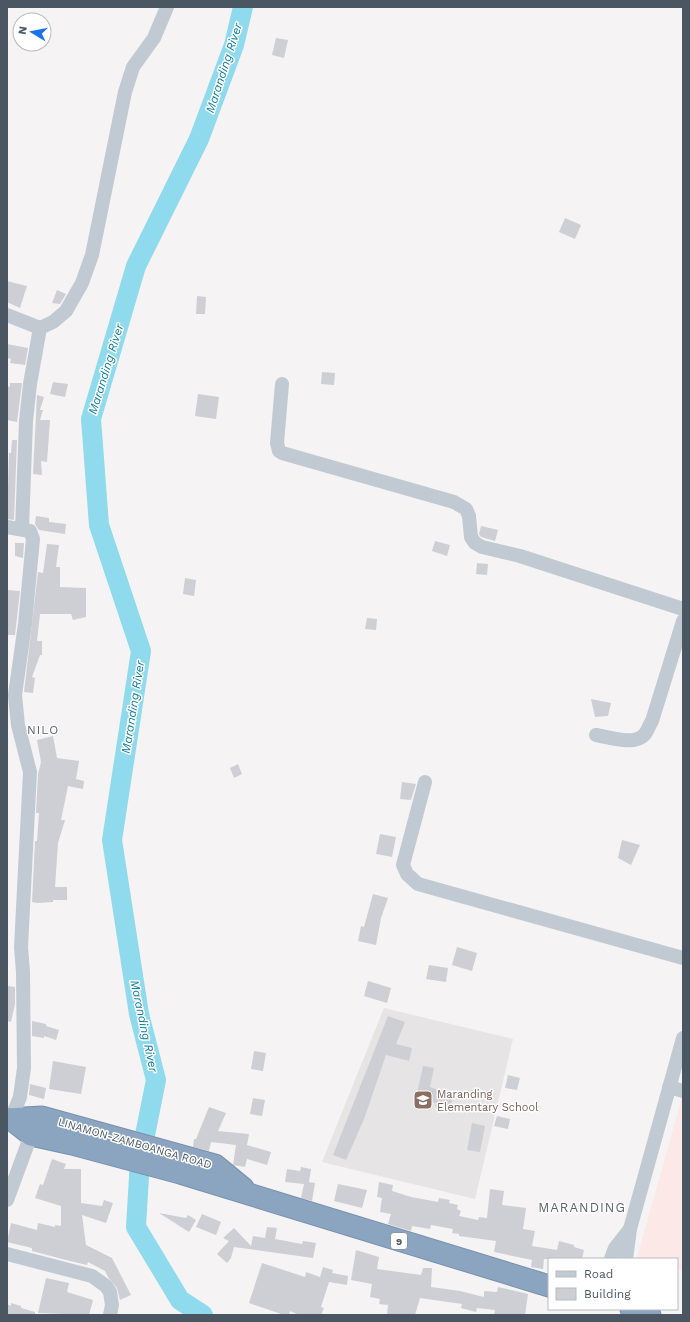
<svg xmlns="http://www.w3.org/2000/svg" width="690" height="1322" viewBox="0 0 690 1322" font-family="'Work Sans',sans-serif">
<style>
.education{fill:#e6e4e5}
.medical{fill:#fce8e6}
.lines{fill:none;stroke-linecap:round;stroke-linejoin:round}
.river{stroke:#90daee;stroke-width:20}
.building{fill:#cdcfd5}
.highway-casing{stroke:#7690ad;stroke-width:23}
.minor{stroke:#c1cad2;stroke-width:14}
.highway{stroke:#8ba5c1;stroke-width:21}
.labels{text-anchor:middle;stroke-width:3;stroke-linejoin:round;paint-order:stroke}
.shield{fill:#fff;stroke:#808990;stroke-width:1}
.shield-label{font-size:10px;font-weight:bold;fill:#4a5661}
.education-label{font-size:11px;fill:#785e54;stroke:#fff;text-anchor:start}
.street-label{font-size:11px;fill:#4a5661;stroke:#fff}
.water-label{font-size:12px;font-style:italic;fill:#0c7c9b;stroke:#fff}
.neighbourhood-label{font-size:12px;letter-spacing:1px;fill:#5f6368;stroke:#fff}
.quarter-label{font-size:13px;letter-spacing:1px;fill:#5f6368;stroke:#fff}
</style>
<rect width="100%" height="100%" fill="#f5f3f3"/>
<path class="education" d="M384,1008L513,1039L475,1199L322,1162Z"/>
<path class="medical" d="M682,1098L683,1099V1271L677,1269V1259L637,1258Z"/>
<g class="lines">
<path class="river" d="M203,1315L180,1300L136,1227L140,1160L156,1080L139,1014L112,840L141,651L99,525L91,419L136,266L199,139L234,45L243,7"/>
</g>
<g class="building">
<path d="M276,38L288,40L284,58L272,55Z"/>
<path d="M565,218L581,225L575,239L559,232Z"/>
<path d="M7,281L27,286L20,308L7,302Z"/>
<path d="M57,290L66,294L60,304L52,303Z"/>
<path d="M197,296L206,297L205,314H196Z"/>
<path d="M7,344L28,348L25,365L10,363L11,359L7,358Z"/>
<path d="M322,372L335,373L334,385L321,384Z"/>
<path d="M53,382L68,384L65,397L50,394Z"/>
<path d="M10,383H22L17,422L7,420V386L10,387Z"/>
<path d="M198,394L219,397L216,419L195,416Z"/>
<path d="M37,395L44,397L40,410H43L40,420H50L47,462L41,461L42,475L33,474Z"/>
<path d="M12,440H17L14,520L7,519L9,453H11Z"/>
<path d="M36,516L49,518V522L66,524L65,534L39,530L35,524Z"/>
<path d="M481,526L498,530L495,541L481,537L479,534Z"/>
<path d="M435,541L450,545L447,556L432,551Z"/>
<path d="M15,543H24L23,558L15,556Z"/>
<path d="M47,544L59,545L56,567H60V587L86,588V617L73,620L71,614H40L37,641H42V655H40L32,677L35,678L33,693L24,692L38,572L43,573Z"/>
<path d="M477,563L488,564L487,575L476,574Z"/>
<path d="M185,578L196,580L194,596L183,594Z"/>
<path d="M7,590L20,591L15,635H7Z"/>
<path d="M367,618L377,619L376,630L365,629Z"/>
<path d="M591,699L611,703L608,716L595,717Z"/>
<path d="M53,736L57,758L79,761L76,779L84,781L83,789L68,786L61,820H65L58,843L55,887H67V900H53V902L37,903L32,902L35,841H37L39,813H36L38,774L41,762L37,740Z"/>
<path d="M238,764L242,774L234,778L230,768Z"/>
<path d="M402,782L416,784L411,800L400,799Z"/>
<path d="M380,834L396,837L392,857L376,854Z"/>
<path d="M622,840L640,845L631,865L618,858Z"/>
<path d="M373,894L388,898L381,918L376,945L358,941L361,926L364,927Z"/>
<path d="M457,947L477,953L472,971L452,965Z"/>
<path d="M429,965L448,968L446,982L426,979Z"/>
<path d="M368,981L391,988L387,1003L364,996Z"/>
<path d="M7,986L15,987V1004L11,1022L7,1021Z"/>
<path d="M388,1016L405,1022L396,1044L412,1048L409,1061L386,1055L364,1119L346,1160L333,1155Z"/>
<path d="M32,1021L46,1024V1026L59,1030L56,1040L44,1036V1038L32,1036Z"/>
<path d="M254,1051L266,1053L263,1071L251,1069Z"/>
<path d="M53,1061L86,1067L81,1094L49,1089Z"/>
<path d="M423,1066L434,1068L430,1087L454,1095L449,1111L435,1106L436,1103L416,1098Z"/>
<path d="M508,1075L520,1078L517,1090L505,1088Z"/>
<path d="M30,1084L46,1088L44,1099L29,1095Z"/>
<path d="M253,1098L265,1100L262,1116L250,1114Z"/>
<path d="M209,1107L226,1113L218,1131L249,1134L247,1145L271,1152L267,1165L247,1159L245,1167L233,1165L236,1145L211,1142L209,1151L193,1147L194,1139H196Z"/>
<path d="M497,1116L510,1119L508,1129L494,1126Z"/>
<path d="M472,1123L485,1126L480,1152L467,1150Z"/>
<path d="M52,1159L66,1164L64,1169H81V1203L102,1206L104,1200L113,1203L106,1223L82,1215L86,1245L112,1258L131,1295L120,1300L117,1288L108,1277L105,1271L88,1262L87,1265L66,1260L32,1251V1248L7,1242L11,1223L37,1230L38,1223L55,1227V1225L61,1226V1206L35,1198L40,1184L43,1185Z"/>
<path d="M301,1167L311,1169L309,1182L315,1183L312,1201L301,1198L304,1184L285,1182L287,1169L300,1171Z"/>
<path d="M379,1182L393,1185L392,1191L411,1197L438,1202L439,1198L450,1200L449,1203L458,1205L457,1209L461,1211L459,1216L478,1220L479,1217L487,1218L490,1189L504,1191L502,1205L526,1208L523,1229L535,1231L532,1246L557,1250L559,1241L574,1245V1247L584,1250L582,1259H544L543,1269L531,1267L532,1260L494,1252L496,1241L459,1236V1234L452,1233L453,1229L431,1225L430,1229L412,1226L411,1231L388,1224L391,1214L380,1212L382,1198L377,1197Z"/>
<path d="M338,1184L367,1190L362,1208L334,1201Z"/>
<path d="M159,1213L186,1218L188,1215L196,1220L189,1232Z"/>
<path d="M202,1214L221,1222L216,1235L196,1227Z"/>
<path d="M267,1227L277,1228L275,1239L302,1244L303,1241L316,1243L313,1258L234,1247L231,1258L227,1263L217,1254L229,1241L223,1238L234,1228L251,1246L253,1236L265,1238Z"/>
<path d="M356,1250L379,1257L377,1269L421,1275L423,1268H432L431,1287L460,1291L484,1297V1291L497,1292L498,1287L528,1294L525,1315H494L495,1310L477,1308L476,1312L461,1308L462,1304L420,1298L415,1315H387L388,1305L379,1304L380,1299L370,1297L372,1284L351,1280Z"/>
<path d="M262,1263L305,1277L306,1272L320,1277L323,1267L333,1270L332,1273L348,1276L347,1285L329,1282L321,1307L324,1308L321,1315H299L290,1311L289,1315H284L249,1303Z"/>
<path d="M46,1278L69,1283L67,1292L93,1300L89,1315L38,1313Z"/>
<path d="M11,1303L21,1306V1308L35,1312V1315H7V1304L11,1306Z"/>
</g>
<g class="lines">
<defs>
<g id="highway">
<path d="M7,1119L42,1117L215,1165L243,1188"/>
<path d="M11,1119L31,1135L72,1144L180,1173L549,1286"/>
<path d="M631,1309L650,1315"/>
</g>
</defs>
<use href="#highway" class="highway-casing"/>
<g class="minor">
<path d="M7,315L40,328"/>
<path d="M282,384L277,443L279,451L282,453L454,502L466,509L469,516L471,537L475,543L482,547L520,556L683,609"/>
<path d="M7,527L30,531L33,539L25,624L15,695L18,725L30,772L21,947L23,972L24,1068L20,1097L11,1119"/>
<path d="M22,529L26,421L30,384L40,328L53,322L66,311L82,283L92,255L125,92L133,67L154,38L167,7"/>
<path d="M596,735C609,737 634,746 644,735C648,731 649,725 652,721L683,621"/>
<path d="M425,782L403,865L407,874L418,884L683,958"/>
<path d="M669,1087L683,1091"/>
<path d="M7,1200L31,1135"/>
<path d="M7,1254L92,1276L106,1286L110,1292L112,1305L110,1315"/>
<path d="M611,1259L615,1248L630,1229"/>
<path d="M626,1259L630,1229L683,1038"/>
</g>
<use href="#highway" class="highway"/>
</g>
<defs>
<symbol id="school-square" viewBox="-11 -11 22 22"><rect x="-9" y="-9" width="18" height="18" rx="4" fill="#8d6e63" stroke="#fff"/><path d="M0-5L7-2L0 1L-7-2ZM-4 1L0 2.5L4 1V4Q0 6-4 4Z" fill="#fff"/></symbol>
</defs>
<g fill-rule="evenodd">
<use href="#school-square" x="412" y="1089" width="22" height="22"/>
</g>
<g class="labels">
<rect class="shield" x="391" y="1233" width="16" height="16" rx="3"/>
<g class="shield-label">
<text x="399" y="1245">9</text>
</g>
<g class="education-label">
<text x="437" y="1098">Maranding<tspan x="437" dy="13">Elementary School</tspan></text>
</g>
<g class="street-label">
<text transform="translate(135 1143) rotate(16)" y="4">LINAMON-ZAMBOANGA ROAD</text>
</g>
<g class="water-label">
<text transform="translate(224 68) rotate(-72)" y="4">Maranding River</text>
<text transform="translate(106 369) rotate(-73)" y="4">Maranding River</text>
<text transform="translate(133 707) rotate(-81)" y="4">Maranding River</text>
<text transform="translate(144 1026) rotate(78)" y="4">Maranding River</text>
</g>
<g class="neighbourhood-label">
<text x="43" y="734">NILO</text>
</g>
<g class="quarter-label">
<text x="582" y="1212">MARANDING</text>
</g>
</g>
<rect width="690" height="1322" fill="none" stroke="#4a5661" stroke-width="16"/>
<rect x="548" y="1258" width="130" height="52" fill="#ffffff" stroke="#b7bbc0"/>
<rect x="556" y="1271" width="20" height="6" fill="#c1cad2" stroke="#b7bbc0"/>
<text x="584" y="1278" font-size="12" fill="#4a5661">Road</text>
<rect x="556" y="1288" width="20" height="12" fill="#cdcfd5" stroke="#b7bbc0"/>
<text x="584" y="1298" font-size="12" fill="#4a5661">Building</text>
<g transform="translate(32 32) rotate(280)"><circle r="19" fill="#ffffff" stroke="#b7bbc0"/>
<path d="M0-3L7 15L0 10L-7 15Z" fill="#1a73e8"/>
<text y="-6" font-size="11" font-weight="bold" text-anchor="middle" fill="#4a5661">N</text>
</g>
</svg>
